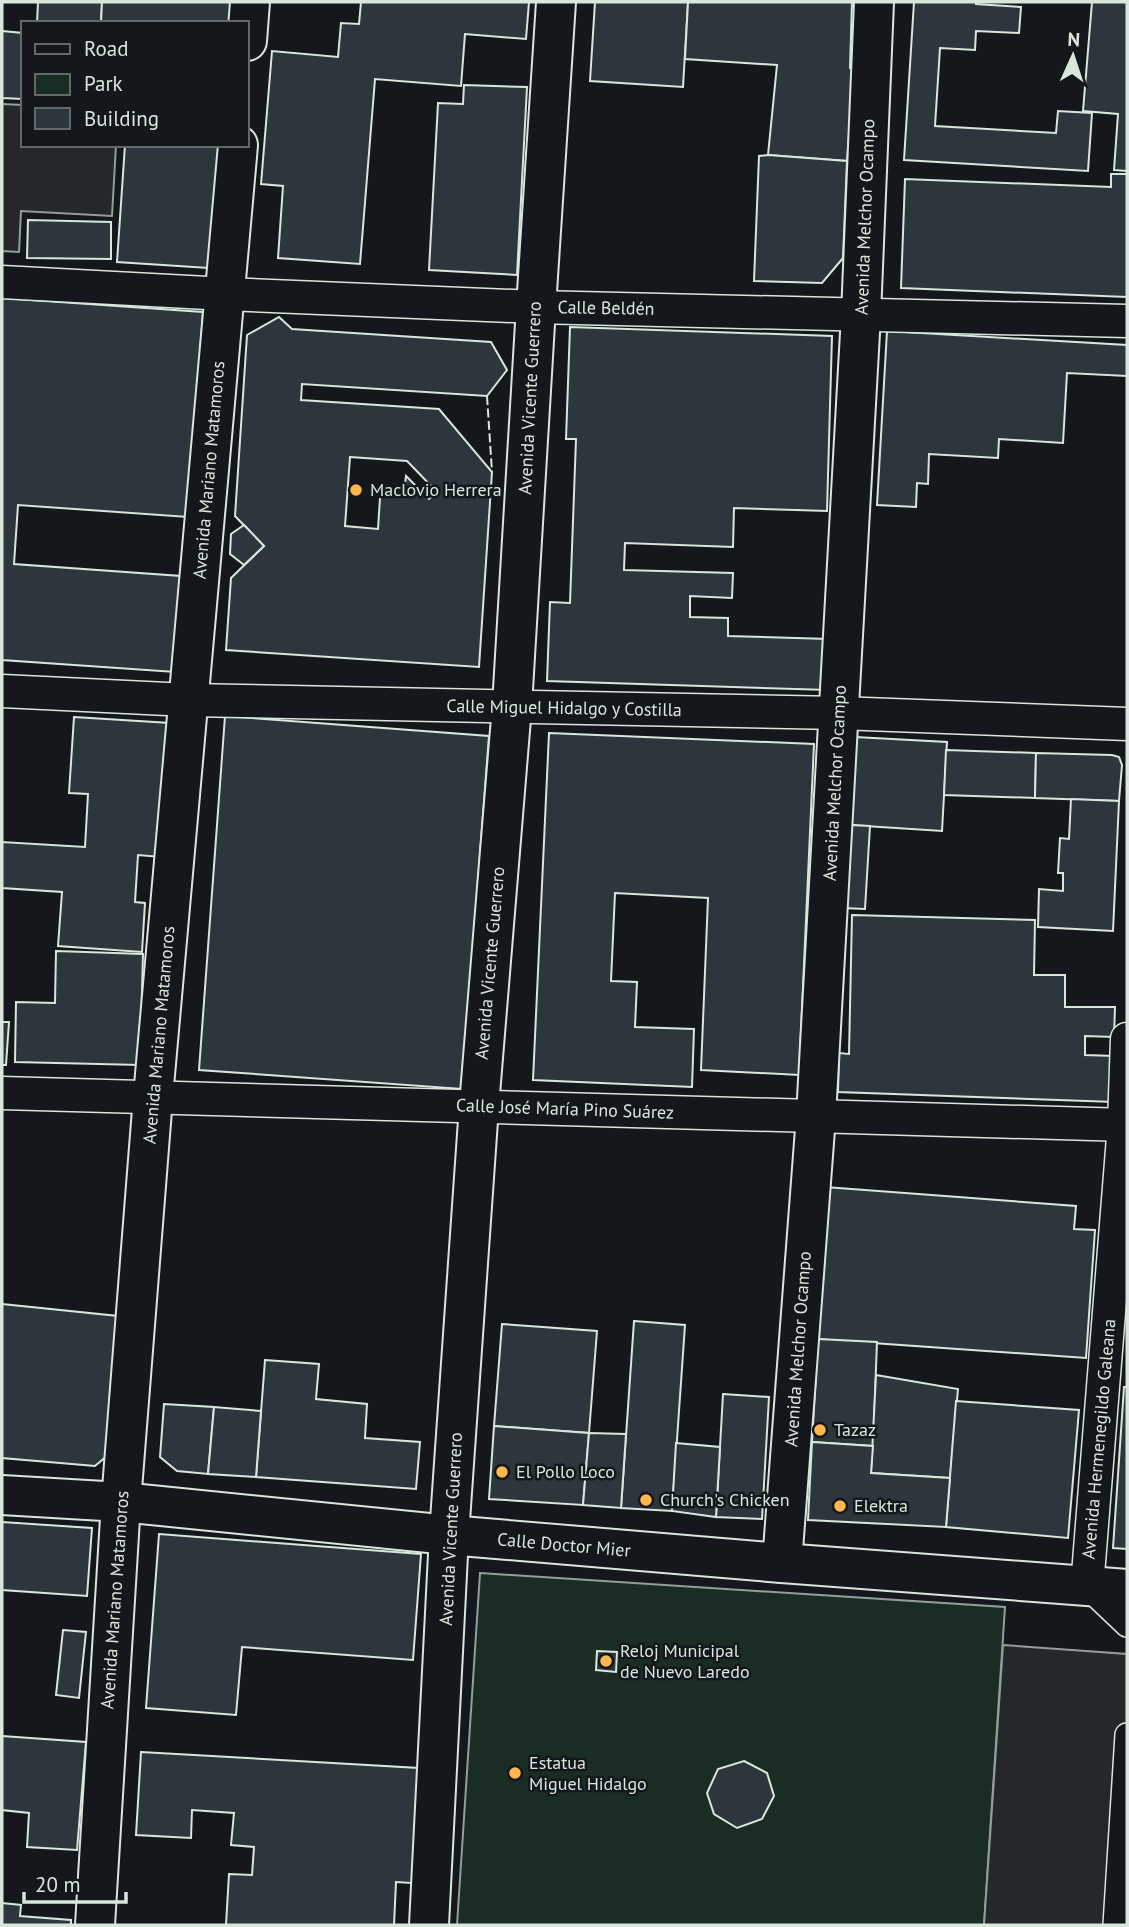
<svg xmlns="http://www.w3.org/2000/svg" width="1129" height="1927" viewBox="0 0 1129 1927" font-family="'PT Sans',sans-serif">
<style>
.green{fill:#1a2d24;stroke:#939e99;stroke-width:2}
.parking{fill:#24282b;stroke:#939e99;stroke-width:2}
.building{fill:#2c363c;stroke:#d8e6dc;stroke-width:2;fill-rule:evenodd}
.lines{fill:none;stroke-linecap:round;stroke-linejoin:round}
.pedestrian-casing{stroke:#d8e6dc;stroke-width:26}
.minor-casing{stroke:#d8e6dc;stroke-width:35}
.tertiary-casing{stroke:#d8e6dc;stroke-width:42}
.secondary-casing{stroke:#d8e6dc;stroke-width:42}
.pedestrian{stroke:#14181c;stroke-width:23}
.minor{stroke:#14181c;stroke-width:32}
.tertiary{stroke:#14181c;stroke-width:38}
.secondary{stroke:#14181c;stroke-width:38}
.fence{stroke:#d8e6dc;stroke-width:2;stroke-dasharray:9 3.5;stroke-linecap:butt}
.poi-dot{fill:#ffb74d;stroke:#14181c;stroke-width:2.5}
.labels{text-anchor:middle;stroke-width:5;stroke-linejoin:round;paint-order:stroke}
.street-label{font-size:18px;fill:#d8e6dc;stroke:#14181c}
.poi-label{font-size:18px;fill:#d8e6dc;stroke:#14181c;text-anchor:start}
</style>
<rect width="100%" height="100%" fill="#14181c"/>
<path class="green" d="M480,1573L1005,1607L984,1925H457Z"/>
<g class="parking">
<path d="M2,104L23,105V145H116L112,216L21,211L19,252L2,251Z"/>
<path d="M1003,1645L1127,1654V1925H984Z"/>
</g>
<g class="building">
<path d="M38,2H102L101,23H37Z"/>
<path d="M102,2H242L240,23H101Z"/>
<path d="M361,2H529L526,39L465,34L461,86L375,79L360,264L278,258L283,186L261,184L272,51L338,57L341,23L359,24Z"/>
<path d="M595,2H688L683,87L590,81Z"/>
<path d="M688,2H852L850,68L854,69L847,161L768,155L777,65L685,59Z"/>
<path d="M914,2H976V4L1021,7L1019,33L976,31L975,50L940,48L935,126L1056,133L1058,111L1092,113L1088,171L904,160Z"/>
<path d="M1092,2H1127V171L1114,170L1118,114L1083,111Z"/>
<path d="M2,31L23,33V99L2,98Z"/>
<path d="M464,85L527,87L517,275L429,270L438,103L463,104Z"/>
<path d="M125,145H232L224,269L117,262Z"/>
<path d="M768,155L847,161L843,258L822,283L754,281L759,156Z"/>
<path d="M1111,174H1127V297L901,288L905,179L1111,187Z"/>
<path d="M28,220L111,222V259L27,258Z"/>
<path d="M2,298L203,312L188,517L18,505L14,564L181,576L175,672L2,660Z"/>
<path d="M279,317L292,329L491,342L507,370L487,396L302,384L301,400L439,409L492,472L479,667L226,650L231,578L264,546L235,516L247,335ZM350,457L407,461L437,492L429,499L406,476L405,484L380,498L378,529L345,526Z"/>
<path d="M570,327L832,336L827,511L734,508L733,547L625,543L624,570L733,573L732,598L690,596V617L728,618V636L829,639L828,690L547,681L550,602L570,603L576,439H566Z"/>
<path d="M887,331L1127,345V376L1067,373L1063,443L999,439L998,458L929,454L928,484L917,483L916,507L877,505Z"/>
<path d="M244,525L264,546L244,565L230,554L231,534Z"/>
<path d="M225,716L489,736L462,1089L199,1070Z"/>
<path d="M74,717L170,723L161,857L138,855L135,902L145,903L142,952L58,946L62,892L2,888V842L85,847L88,794L69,793Z"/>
<path d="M549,733L814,744L799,1075L701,1070L708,898L615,893L611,981L637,982L635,1027L694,1029L692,1087L533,1080Z"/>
<path d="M855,737L947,742L942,831L850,825Z"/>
<path d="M946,750L1036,753L1035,798L944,795Z"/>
<path d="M1036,753L1112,755L1119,757L1122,765L1119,801L1035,798Z"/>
<path d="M1071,799L1119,801L1113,931L1038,927L1039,889L1063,891V873H1058L1060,838L1069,839Z"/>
<path d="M850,825L870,826L865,909L843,908Z"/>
<path d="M852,915L1035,920L1034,975H1065V1007H1115L1114,1037L1085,1036V1055L1115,1056L1114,1102L838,1092L839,1053L849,1054Z"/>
<path d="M56,951L143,954L140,1065L15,1062L16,1002L55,1003Z"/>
<path d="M2,1022H9L6,1065H2Z"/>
<path d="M825,1187L1076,1206L1074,1229L1095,1230L1086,1358L816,1339Z"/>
<path d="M2,1304L118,1316L108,1455L95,1466L2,1458Z"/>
<path d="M634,1321L685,1325L672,1511L621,1508Z"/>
<path d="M502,1324L597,1331L589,1433L494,1426Z"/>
<path d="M818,1339L877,1342L873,1446L812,1442Z"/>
<path d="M265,1360L319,1364L316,1399L367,1404L365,1438L420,1442L416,1489L256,1477Z"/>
<path d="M876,1375L958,1389L950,1478L871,1473Z"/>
<path d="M1124,1387H1127V1549L1113,1548Z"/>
<path d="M723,1394L769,1397L762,1519L716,1517Z"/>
<path d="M956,1401L1079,1410L1068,1538L946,1527Z"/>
<path d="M164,1404L214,1407L208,1474L177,1471L160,1457Z"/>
<path d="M214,1407L261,1411L256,1477L208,1474Z"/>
<path d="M494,1426L589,1433L583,1505L489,1499Z"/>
<path d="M589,1433L626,1434L621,1508L583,1505Z"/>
<path d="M812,1442L873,1446L871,1473L950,1478L946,1527L808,1520Z"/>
<path d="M676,1443L720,1447L716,1517L672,1511Z"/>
<path d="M2,1522L92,1528L87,1596L2,1590Z"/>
<path d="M159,1534L421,1554L413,1660L242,1647L236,1715L146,1708Z"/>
<path d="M63,1630L86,1632L79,1698L56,1695Z"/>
<path d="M597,1651L617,1652L616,1672L596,1670Z"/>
<path d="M2,1736L86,1742L77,1850L27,1847L29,1813L2,1810Z"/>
<path d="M141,1752L419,1768L412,1883L396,1882L394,1925H226L229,1874L252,1875L254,1847L231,1845L234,1813L192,1810L191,1838L136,1835Z"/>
<path d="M744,1761L767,1773L774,1796L762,1819L737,1828L714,1814L707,1793L718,1769Z"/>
<path d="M2,1903L21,1905L20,1916L71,1920V1925H2Z"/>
</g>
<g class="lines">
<defs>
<g id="pedestrian">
<path d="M1087,1587L1127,1625"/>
<path d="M1115,1925L1127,1735"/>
</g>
<g id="minor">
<path d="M2,282L226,294L536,307L1127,321"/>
<path d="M2,691L188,700L839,713L1127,724"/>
<path d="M2,1093L1127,1125"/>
<path d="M1087,1587L1124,1125L1127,1039"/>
</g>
<path id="tertiary" d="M782,1563L816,1116L861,315L874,2"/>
<g id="secondary">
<path d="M247,41L250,2"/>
<path d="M2,1495L121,1502L449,1535L782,1563L1127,1589"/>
<path d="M95,1925L121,1502L153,1097L238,145"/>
<path d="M429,1925L449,1535L479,1106L512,706L536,307L556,2"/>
</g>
</defs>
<use href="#pedestrian" class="pedestrian-casing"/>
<use href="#minor" class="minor-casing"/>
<use href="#tertiary" class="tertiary-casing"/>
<use href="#secondary" class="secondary-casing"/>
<use href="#pedestrian" class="pedestrian"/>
<use href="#minor" class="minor"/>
<use href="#tertiary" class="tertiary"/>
<use href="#secondary" class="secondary"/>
<path class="fence" d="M487,396L492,472"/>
</g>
<g class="poi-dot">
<circle cx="356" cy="490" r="7"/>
<circle cx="820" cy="1430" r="7"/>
<circle cx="502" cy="1472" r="7"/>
<circle cx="646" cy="1500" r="7"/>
<circle cx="840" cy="1506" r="7"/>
<circle cx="606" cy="1661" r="7"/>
<circle cx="515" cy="1773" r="7"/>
</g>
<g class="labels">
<g class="street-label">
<text transform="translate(865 217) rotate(-88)" y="6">Avenida Melchor Ocampo</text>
<text transform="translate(606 308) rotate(1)" y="6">Calle Beldén</text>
<text transform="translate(530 398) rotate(-87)" y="6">Avenida Vicente Guerrero</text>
<text transform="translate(209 470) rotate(-85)" y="6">Avenida Mariano Matamoros</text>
<text transform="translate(564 708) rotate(1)" y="6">Calle Miguel Hidalgo y Costilla</text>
<text transform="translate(835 783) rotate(-87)" y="6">Avenida Melchor Ocampo</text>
<text transform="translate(490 963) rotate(-85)" y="6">Avenida Vicente Guerrero</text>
<text transform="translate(159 1035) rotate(-85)" y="6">Avenida Mariano Matamoros</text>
<text transform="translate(565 1109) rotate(2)" y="6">Calle José María Pino Suárez</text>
<text transform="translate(798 1349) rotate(-86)" y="6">Avenida Melchor Ocampo</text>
<text transform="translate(1099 1439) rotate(-85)" y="6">Avenida Hermenegildo Galeana</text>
<text transform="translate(451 1529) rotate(-87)" y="6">Avenida Vicente Guerrero</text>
<text transform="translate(564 1545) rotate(5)" y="6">Calle Doctor Mier</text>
<text transform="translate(115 1600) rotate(-86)" y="6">Avenida Mariano Matamoros</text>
</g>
<g class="poi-label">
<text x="370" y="496">Maclovio Herrera</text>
<text x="834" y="1436">Tazaz</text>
<text x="516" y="1478">El Pollo Loco</text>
<text x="660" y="1506">Church's Chicken</text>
<text x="854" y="1512">Elektra</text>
<text x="620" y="1657">Reloj Municipal<tspan x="620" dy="21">de Nuevo Laredo</tspan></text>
<text x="529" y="1769">Estatua<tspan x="529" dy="21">Miguel Hidalgo</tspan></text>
</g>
</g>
<rect width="1129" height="1927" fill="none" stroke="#d8e6dc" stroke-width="7"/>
<rect x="21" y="21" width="228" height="126" fill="#14181c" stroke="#626a69" stroke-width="2"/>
<rect x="35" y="44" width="35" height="10" fill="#14181c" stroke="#626a69" stroke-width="2"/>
<text x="84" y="56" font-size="21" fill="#d8e6dc">Road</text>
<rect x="35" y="74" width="35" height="21" fill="#1a2d24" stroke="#626a69" stroke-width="2"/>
<text x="84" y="91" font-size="21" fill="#d8e6dc">Park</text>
<rect x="35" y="108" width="35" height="21" fill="#2c363c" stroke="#626a69" stroke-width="2"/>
<text x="84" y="126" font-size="21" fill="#d8e6dc">Building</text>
<g transform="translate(1073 56) rotate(3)" stroke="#14181c" stroke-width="5" paint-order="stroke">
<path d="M0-5L12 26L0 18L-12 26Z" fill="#d8e6dc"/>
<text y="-10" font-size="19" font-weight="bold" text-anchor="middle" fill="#d8e6dc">N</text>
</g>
<path d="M24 1892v10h102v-10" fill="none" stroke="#d8e6dc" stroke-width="3.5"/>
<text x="35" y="1892" font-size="21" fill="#d8e6dc" stroke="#14181c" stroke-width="5" paint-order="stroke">20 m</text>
</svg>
